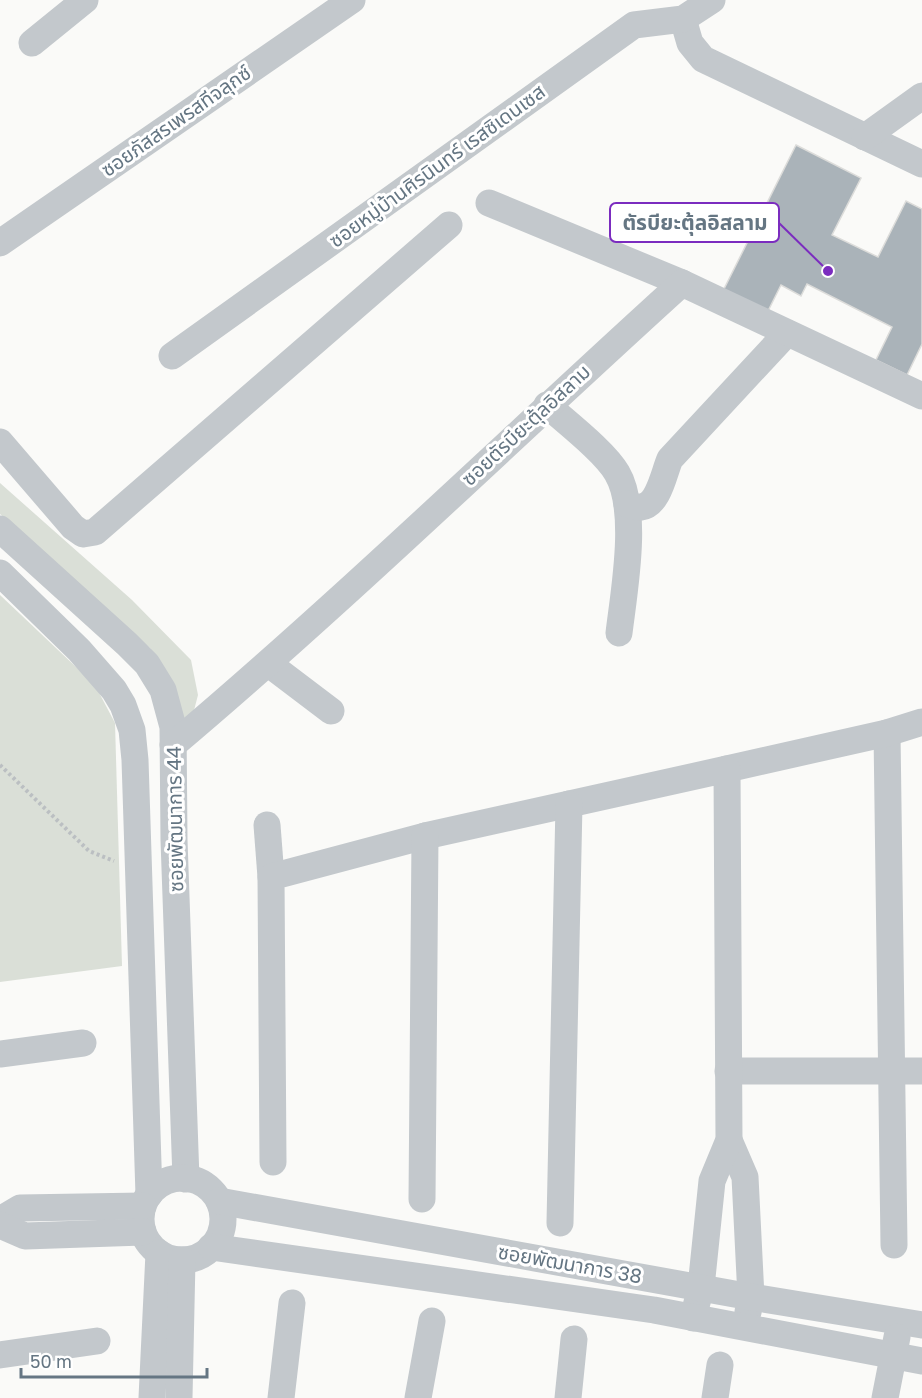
<svg xmlns="http://www.w3.org/2000/svg" width="922" height="1398" viewBox="0 0 922 1398" font-family="'Golos Text','Noto Sans Thai',sans-serif">
<style>
.green{fill:#dadfd7}
.building{fill:#aab3b9;stroke:#dcdcda;stroke-width:1.5}
.lines{fill:none;stroke-linecap:round;stroke-linejoin:round}
.path{stroke:#bbbfc2;stroke-width:4;stroke-dasharray:3 3;stroke-linecap:butt}
.minor{stroke:#c3c8cc;stroke-width:27}
.labels{text-anchor:middle;stroke-width:6;stroke-linejoin:round;paint-order:stroke}
.street-label{font-size:20px;fill:#657683;stroke:#fff}
.leader{fill:none;stroke:#7b2cbf;stroke-width:2}
.callout-dot{fill:#7b2cbf;stroke:#fff;stroke-width:2}
.callout{fill:#fff;stroke:#7b2cbf;stroke-width:2}
.callout-label{font-size:21px;text-anchor:middle;font-weight:bold;fill:#657683}
</style>
<rect width="100%" height="100%" fill="#fafaf8"/>
<g class="green">
<path d="M0,483L132,600L191,660L198,695L192,718L182,726L174,688L150,648L112,618L0,514Z"/>
<path d="M0,595L95,685L115,723L122,966L0,982Z"/>
</g>
<path class="building" d="M796,145L861,178L832,235L878,257L906,201L922,209V344L907,375L876,360L892,327L807,284L801,296L781,285L767,313L723,291Z"/>
<g class="lines">
<path class="path" d="M0,765L89,851L114,861"/>
<g class="minor">
<path d="M683,19L690,43L703,59L922,164"/>
<path d="M32,43L85,0"/>
<path d="M865,137L922,96"/>
<path d="M489,203L682,283"/>
<path d="M0,243L352,0"/>
<path d="M172,356L634,25L683,19L712,0"/>
<path d="M547,405C566,422 605,452 617,473C639,510 624,591 619,633"/>
<path d="M0,442L73,527L83,534L95,532L449,225"/>
<path d="M627,504C631,505 637,508 641,507C659,505 664,472 670,459L787,333"/>
<path d="M0,529L127,644L147,664L163,690L173,727L174,840L186,1179"/>
<path d="M0,573L79,650L114,690L123,705L132,730L135,760L149,1195"/>
<path d="M269,664L331,711"/>
<path d="M887,733L894,1245"/>
<path d="M173,745C348,597 512,437 682,283L922,396"/>
<path d="M727,769L887,733L922,722"/>
<path d="M267,825L271,877"/>
<path d="M0,1054L83,1043"/>
<path d="M728,1071H922"/>
<path d="M729,1140L745,1177L751,1297L748,1312"/>
<path d="M273,1162L271,877L425,836L727,769L729,1140L712,1181L701,1287L693,1318"/>
<circle cx="182" cy="1219" r="41"/>
<path d="M422,1199L425,836"/>
<path d="M219,1201L751,1297L922,1325"/>
<path d="M0,1220L20,1208L143,1206"/>
<path d="M560,1223L569,804"/>
<path d="M0,1225L25,1236L143,1232"/>
<path d="M211,1247L654,1310L922,1361"/>
<path d="M0,1355L97,1341"/>
<path d="M152,1398L159,1253"/>
<path d="M179,1398L182,1260"/>
<path d="M281,1398L292,1303"/>
<path d="M418,1398L432,1321"/>
<path d="M568,1398L574,1339"/>
<path d="M715,1398L720,1365"/>
<path d="M885,1398L897,1337"/>
</g>
</g>
<g class="labels">
<g class="street-label">
<text transform="translate(176 121) rotate(-35)" y="7">ซอยภัสสรเพรสทีจลุกซ์</text>
<text transform="translate(437 166) rotate(-36)" y="7">ซอยหมู่บ้านศิรนินทร์ เรสซิเดนเซส</text>
<text transform="translate(526 425) rotate(-43)" y="7">ซอยตัรบียะตุ้ลอิสลาม</text>
<text transform="translate(175 819) rotate(-91)" y="7">ซอยพัฒนาการ 44</text>
<text transform="translate(570 1264) rotate(10)" y="7">ซอยพัฒนาการ 38</text>
</g>
</g>
<path class="leader" d="M828 271L779 223"/>
<circle class="callout-dot" cx="828" cy="271" r="6"/>
<rect class="callout" x="610" y="203" width="169" height="39" rx="6"/>
<g class="callout-label">
<text x="695" y="230">ตัรบียะตุ้ลอิสลาม</text>
</g>
<path d="M21 1368v9h186v-9" fill="none" stroke="#657683" stroke-width="3"/>
<text x="30" y="1368" font-size="18" fill="#657683" stroke="#ffffff" stroke-width="4.5" paint-order="stroke">50 m</text>
</svg>
